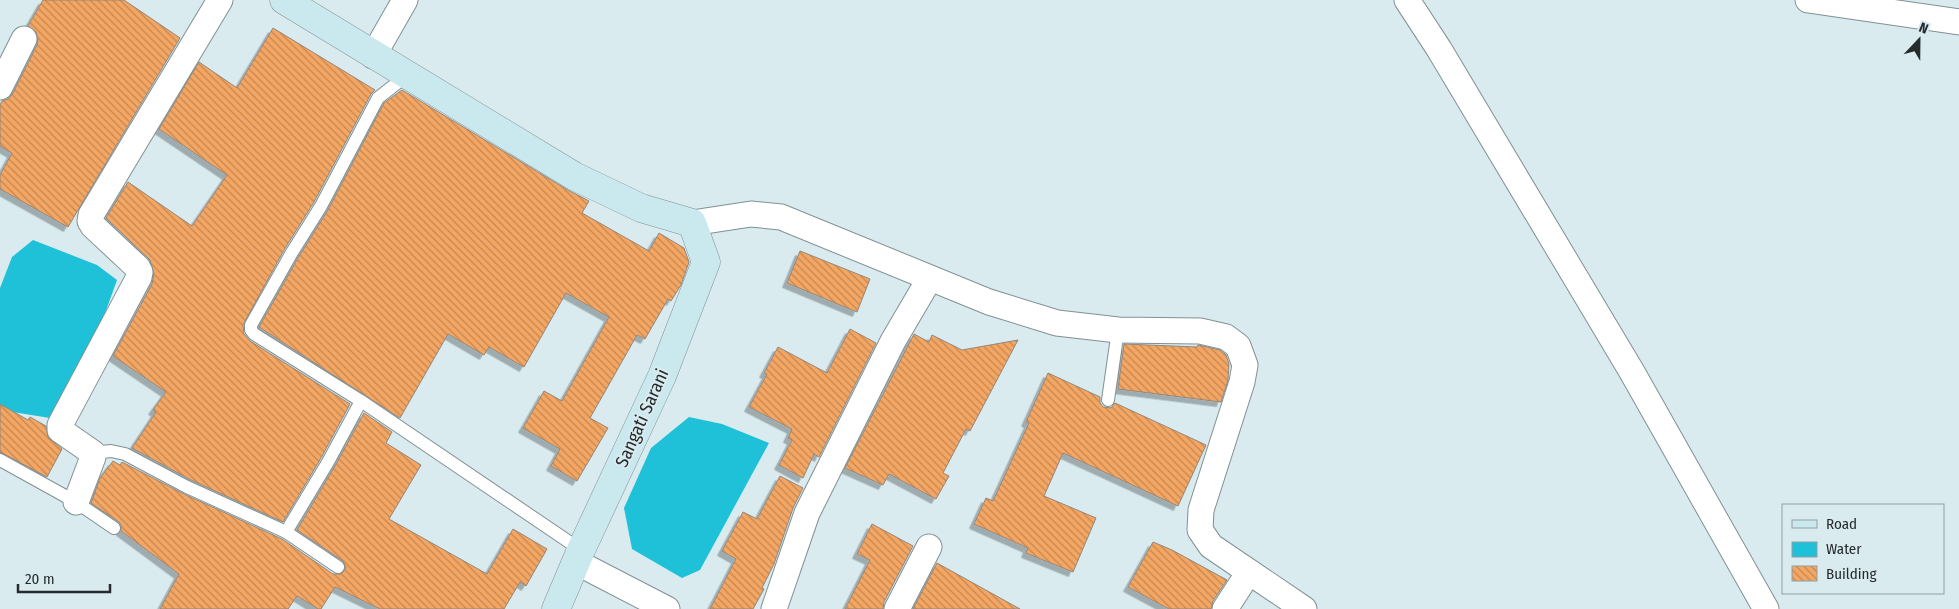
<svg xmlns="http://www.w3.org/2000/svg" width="1959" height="609" viewBox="0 0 1959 609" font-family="'Fira Sans Condensed',sans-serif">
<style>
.water{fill:#1ec1d8}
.building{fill:url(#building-back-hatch);stroke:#92867c;filter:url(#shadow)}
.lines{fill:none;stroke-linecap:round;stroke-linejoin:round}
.lane-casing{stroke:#809194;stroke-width:14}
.street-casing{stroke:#809194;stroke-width:27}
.secondary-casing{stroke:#809194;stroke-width:29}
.lane{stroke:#fff;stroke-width:12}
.street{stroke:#fff;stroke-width:25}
.secondary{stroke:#cae9ee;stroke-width:28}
.labels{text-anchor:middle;stroke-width:4;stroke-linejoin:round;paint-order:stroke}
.street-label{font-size:18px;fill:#252b2d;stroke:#d9ebef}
</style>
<defs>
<pattern id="building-back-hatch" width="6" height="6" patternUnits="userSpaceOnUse" patternTransform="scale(1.25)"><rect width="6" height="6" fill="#f4a663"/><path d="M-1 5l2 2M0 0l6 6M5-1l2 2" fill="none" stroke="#c58752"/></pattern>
<filter id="shadow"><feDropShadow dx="-4.5" dy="4.5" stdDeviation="0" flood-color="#0004"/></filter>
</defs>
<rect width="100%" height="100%" fill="#d9ebef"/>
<g class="water">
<path d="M33,240L97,265L117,280L95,341L50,418L0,410V288L12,257Z"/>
<path d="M689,417L722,424L769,443L700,570L682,578L632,549L624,508L651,448Z"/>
</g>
<g class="building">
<path d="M43,0H124L180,38L68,227L0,189V175L12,153L0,146V105L2,101L8,99L13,93L37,45L38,39L36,32L28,26Z"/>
<path d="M273,28L375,90L371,94L314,202L284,250L243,325L244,334L250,341L350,404L321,458L283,522L191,480L132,448L156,412L153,410L166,392L113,356L152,284L154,274L150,260L106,218L128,182L192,226L227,175L159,129L199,62L237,88Z"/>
<path d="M402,90L566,189L589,201L582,213L649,251L659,233L684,248L689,262L681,285L671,301L668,299L645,339L637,335L590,418L608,428L577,481L551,466L560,449L523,428L544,391L562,401L609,317L566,293L524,367L489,347L484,355L448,334L400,418L259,327L298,258L328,210L384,103Z"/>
<path d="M800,251L870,279L857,312L787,283Z"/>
<path d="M850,329L876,343L819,457L814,454L803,478L779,465L792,440L788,438L792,429L749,407L767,374L764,373L778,347L827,373Z"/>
<path d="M914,334L929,342L932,335L962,350L1018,340L970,431L966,429L943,473L949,476L936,499L889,474L883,485L845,468Z"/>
<path d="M1124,344L1197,347L1198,345L1220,350L1226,355L1229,364L1228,380L1221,402L1118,389Z"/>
<path d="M1048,373L1100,397V403L1103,407L1111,408L1115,403L1206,445L1178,506L1063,453L1044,496L1096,518L1073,572L1026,553L1028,548L974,524L986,498L993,501L1029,423L1026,422Z"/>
<path d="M0,404L28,420L30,417L46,426L48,437L62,449L47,477L0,452Z"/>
<path d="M364,413L392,432L386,443L421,465L389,519L487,574L513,529L547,549L526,586L520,582L504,609H380L335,587L321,609H318L297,596L288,609H160L179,574L121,531V525L119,522L91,503L100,478L113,461L120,465L122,462L184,494L282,539L333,574H341L346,568L343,561L297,530L335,466Z"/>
<path d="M780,476L803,488L793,508L774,564L762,588L764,589L753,609H710L736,559L722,551L743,512L757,519Z"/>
<path d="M872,524L913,546L884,602L883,609H845L870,560L857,554Z"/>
<path d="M1153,542L1172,550L1227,580L1213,601L1211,609H1169L1128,587Z"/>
<path d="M937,563L1020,609H913Z"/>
</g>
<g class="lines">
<defs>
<g id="lane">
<path d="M1108,400L1118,330"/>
<path d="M361,401L254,334L251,330V325L291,254L321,206L378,98L406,76"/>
<path d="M93,453L111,451L125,454L187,487L286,532L338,567"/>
<path d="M0,460L76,502L114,528"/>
<path d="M286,532L328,462L361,401L581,550"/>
</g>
<g id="street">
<path d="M1407,0L1439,49L1632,372L1766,609"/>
<path d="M1808,0L1959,22"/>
<path d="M373,56L405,0"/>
<path d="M0,87L24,39"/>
<path d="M692,223L751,214L781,217L989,302L1057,323L1118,330L1200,331L1226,337L1238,346L1245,365L1242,382L1201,510L1200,530L1211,546L1304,609"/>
<path d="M76,502L93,457V453L60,430V425L139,277L140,272L138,268L93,226L90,221L91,215L220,0"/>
<path d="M576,562L667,609"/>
<path d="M774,609L807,513L893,341L930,278"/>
<path d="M897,609L929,547"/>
<path d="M1225,609L1249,572"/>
</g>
<path id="secondary" d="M284,0L574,176L641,208L692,223L706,262L662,376L581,550L556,609"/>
</defs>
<use href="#lane" class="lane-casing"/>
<use href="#street" class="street-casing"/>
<use href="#secondary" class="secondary-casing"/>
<use href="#lane" class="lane"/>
<use href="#street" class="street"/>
<use href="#secondary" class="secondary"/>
</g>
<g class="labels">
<g class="street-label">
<text transform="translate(642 418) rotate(-66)" y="6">Sangati Sarani</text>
</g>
</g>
<rect x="1782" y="504" width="162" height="90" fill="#d9ebef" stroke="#919ea1"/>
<rect x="1792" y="520" width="25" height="8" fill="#cae9ee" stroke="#919ea1"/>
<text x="1826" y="529" font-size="15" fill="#252b2d">Road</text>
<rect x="1792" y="542" width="25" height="15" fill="#1ec1d8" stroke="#919ea1"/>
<text x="1826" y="554" font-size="15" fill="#252b2d">Water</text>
<rect x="1792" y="566" width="25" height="15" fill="url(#building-back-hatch)" stroke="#919ea1"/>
<text x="1826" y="579" font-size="15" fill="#252b2d">Building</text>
<g transform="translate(1919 40) rotate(22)" stroke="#d9ebef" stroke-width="4" paint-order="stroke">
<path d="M0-4L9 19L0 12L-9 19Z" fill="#252b2d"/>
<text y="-8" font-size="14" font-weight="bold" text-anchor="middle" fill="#252b2d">N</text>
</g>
<path d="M18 584v8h92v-8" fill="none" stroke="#252b2d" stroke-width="2.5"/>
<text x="25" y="584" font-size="15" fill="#252b2d" stroke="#d9ebef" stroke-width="4" paint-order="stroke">20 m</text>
</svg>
